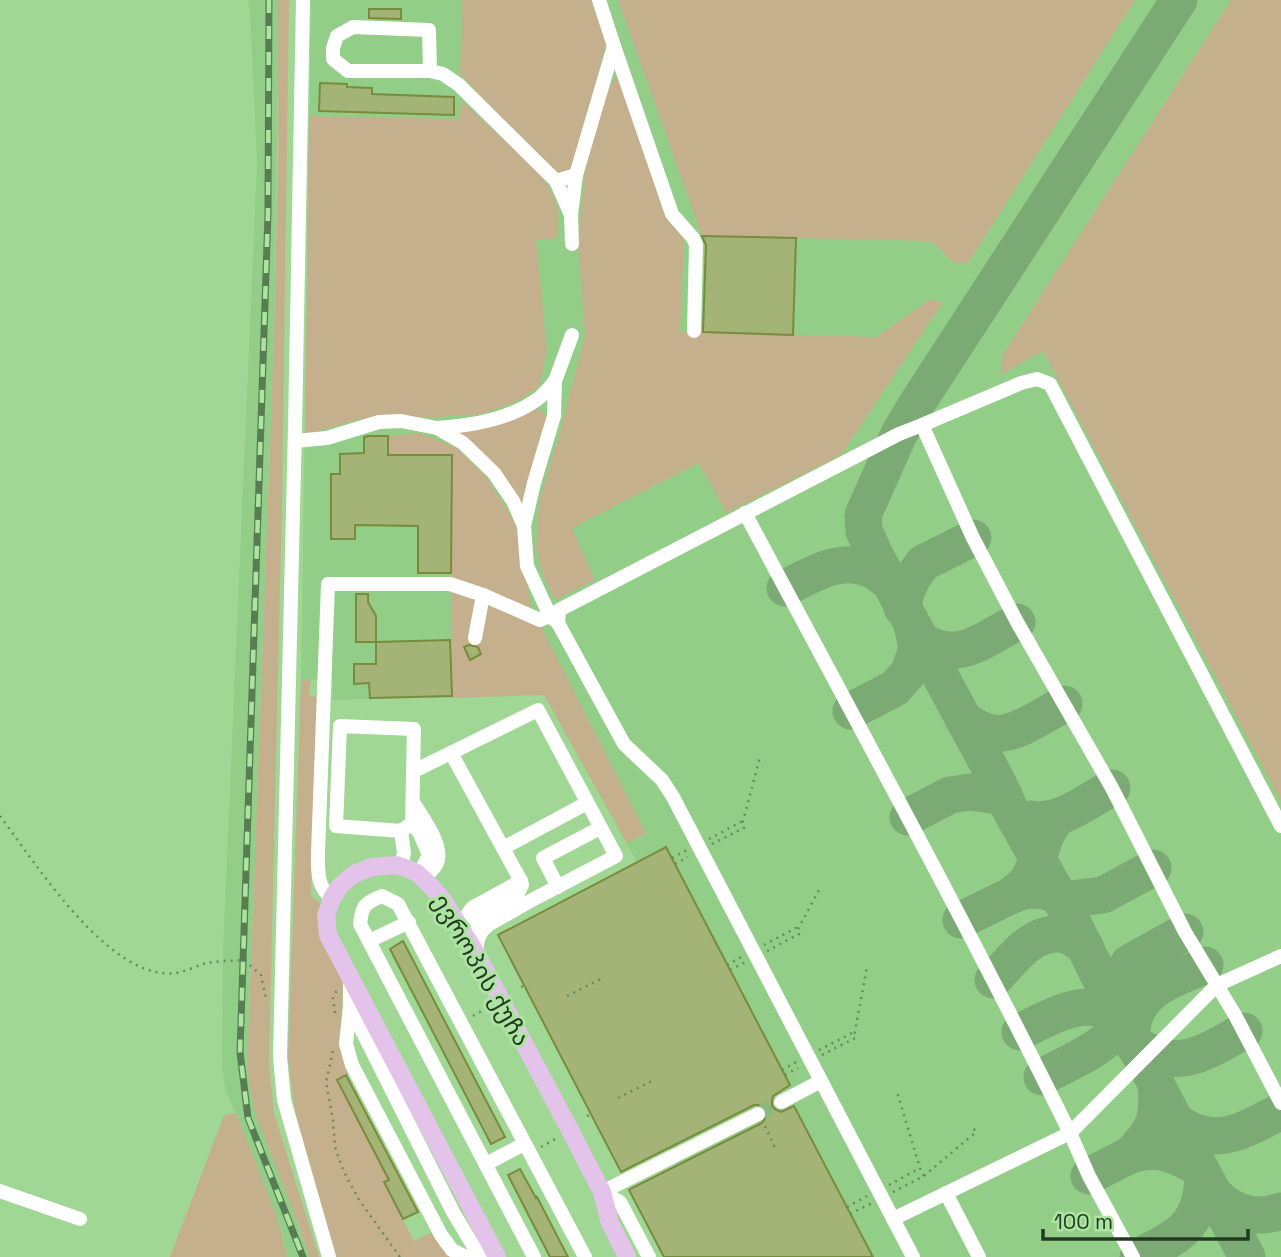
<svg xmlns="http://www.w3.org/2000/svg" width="1281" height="1257" viewBox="0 0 1281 1257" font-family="'Space Grotesk','Noto Sans Georgian',sans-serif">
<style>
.built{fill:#92ce87}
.green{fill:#c5b08d}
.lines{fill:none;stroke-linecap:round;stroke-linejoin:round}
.taxiway{stroke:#7caa74;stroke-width:37}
.building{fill:#a3b476;stroke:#798b3c;stroke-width:2}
.minor-tunnel{stroke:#87b87e;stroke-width:14;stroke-dasharray:14 7;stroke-linecap:butt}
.path{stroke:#668d5e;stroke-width:2.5;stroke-dasharray:2 5;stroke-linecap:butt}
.minor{stroke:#fff;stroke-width:14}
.major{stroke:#e3c3ea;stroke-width:18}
.rail-casing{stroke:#597d52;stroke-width:7}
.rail{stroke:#ace4a2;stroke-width:4.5;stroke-dasharray:13;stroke-linecap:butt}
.labels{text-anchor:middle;stroke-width:6;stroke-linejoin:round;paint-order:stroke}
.street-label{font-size:24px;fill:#243a20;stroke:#ace4a2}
</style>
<rect width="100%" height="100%" fill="#a0d795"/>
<g class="built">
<path d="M248,0H277L278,54L274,336L247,1072L309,1257H287L278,1220L225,1088L222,1066L223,949L257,164L250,11Z"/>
<path d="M311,0H1281V1257H664L629,1190L677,1166L669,1149L622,1173L498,935L637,862L544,695L332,700L333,679L301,680Z"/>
</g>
<g class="green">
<path d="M277,0H289L282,502L269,1062L274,1113L319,1257H309L299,1226L256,1116L247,1072L274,336L278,157Z"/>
<path d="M462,0H591L606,43L573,171L558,177L460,74Z"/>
<path d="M618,0H1135L968,263H954L931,241L702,236Z"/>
<path d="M1231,0H1281V801L1043,351L1000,375L1003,354Z"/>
<path d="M620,76L684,238L680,332L876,337L929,300L943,302L841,455L726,513L699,463L572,528L595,580L555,600L542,573L536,548L539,501L561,429L585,335L578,244L585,167L609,88L614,79Z"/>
<path d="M461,100C477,115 493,129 509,144C539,172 566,193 556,239L536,240L547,351L539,387L516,402L481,414L436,417L360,419L305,435L309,116L460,119Z"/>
<path d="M538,408L547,418L536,467L520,505L448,431L525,413Z"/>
<path d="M419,433L455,447L485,475L515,522L531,607L646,833L627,843L544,695L452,698V456L388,455V436Z"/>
<path d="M301,680H311L309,696L317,697L311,896L322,904L343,979L341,1042L351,1073L337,1080L389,1180L384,1183L414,1241L433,1232L456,1257H336L295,1112L288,1058Z"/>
<path d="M236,1113L278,1220L287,1257H170L224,1115Z"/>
</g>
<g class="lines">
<g class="taxiway">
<path d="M1179,0L918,402L899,434L863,515L864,531L875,555L996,779L1011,811L1068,913L1131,1041L1145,1063L1247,1257"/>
<path d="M785,588C812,575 840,556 870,569C876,572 883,577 888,581"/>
<path d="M902,608L906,592L913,577L923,563L973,538"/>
<path d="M923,642C932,646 940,650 950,650C971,652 998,632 1017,622"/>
<path d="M851,711L895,688L909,672L917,648L912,625"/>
<path d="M963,719C972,725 982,732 993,733C1013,737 1046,714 1064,704"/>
<path d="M908,817L950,795L970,792L1005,797"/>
<path d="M1031,819C1060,824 1087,801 1112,788"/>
<path d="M1012,895L1026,890L1044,891L1071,899L1103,895L1153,868"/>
<path d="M961,920L1012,895L1028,881L1038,859L1045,837L1056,818"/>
<path d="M1205,965C1166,984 1131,990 1131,1041C1139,1046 1147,1052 1156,1055C1188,1067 1216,1046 1244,1031"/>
<path d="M993,980C1011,962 1030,932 1059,934C1068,934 1077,941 1085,946"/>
<path d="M1112,1002L1113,990L1129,963L1185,932"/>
<path d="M1020,1032C1044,1020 1082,997 1109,1012C1113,1014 1118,1019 1122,1022"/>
<path d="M1042,1077C1060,1067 1103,1049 1113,1032C1117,1025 1117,1018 1116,1010"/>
<path d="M1156,1083C1159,1119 1155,1129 1130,1155C1158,1146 1173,1154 1198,1167"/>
<path d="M1175,1121C1182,1125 1188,1130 1195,1132C1226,1144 1254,1125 1281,1111"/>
<path d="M1089,1176L1130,1155"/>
<path d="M1215,1195C1234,1214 1256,1220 1281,1211"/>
<path d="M1138,1257C1179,1236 1202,1226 1203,1175"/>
</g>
</g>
<g class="building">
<path d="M369,9H401V19L369,18Z"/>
<path d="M320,83L347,84V87L372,88V94L454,97V115L319,111Z"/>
<path d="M702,236L796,238L793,335L703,332L706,245Z"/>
<path d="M368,436H388V455H452L451,573H418V526L355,525V539H331V474H340V454L364,453V437Z"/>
<path d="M356,594H368V602L376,616V642H356Z"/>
<path d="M450,640L452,696L370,698L369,683L354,684V664H376V642Z"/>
<path d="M469,645L478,647L481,654L470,660L464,647Z"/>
<path d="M666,847L790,1085L773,1096L772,1101V1106L776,1110L781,1112L794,1106L873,1257H664L629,1190L630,1189L762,1123L767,1115L766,1109L759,1105H754L621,1172L498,935Z"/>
<path d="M403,941L505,1137L491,1144L390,949Z"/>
<path d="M346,1075L418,1212L403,1219L384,1182L389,1180L337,1080Z"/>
<path d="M520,1169L536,1198L537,1197L568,1257H550L508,1175Z"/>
</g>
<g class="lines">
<path class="minor-tunnel" d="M758,1114L781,1102"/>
<g class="path">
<path d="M0,816C35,862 109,981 175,973C185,972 196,966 206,963C218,961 231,961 244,960L261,975L266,999"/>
<path d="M709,839L741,822L742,824"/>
<path d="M712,844L744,828L742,825L760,757"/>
<path d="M672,858L687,850"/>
<path d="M675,864L688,857"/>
<path d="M764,945L796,928L797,931"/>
<path d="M767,951L799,934L797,931L820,888"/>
<path d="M727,965L743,956"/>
<path d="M730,970L746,962"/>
<path d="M521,987L524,986"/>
<path d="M567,996L603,978"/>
<path d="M335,1013L333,997L337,990"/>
<path d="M473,1016L487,1008"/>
<path d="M819,1050L852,1033L853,1034"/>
<path d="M333,1051L326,1082L333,1120L335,1147L343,1170L359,1200L400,1257"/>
<path d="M822,1055L855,1038L854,1036L867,967"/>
<path d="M782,1070L798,1061"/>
<path d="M785,1075L798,1068"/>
<path d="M618,1098L654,1080"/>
<path d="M587,1116L591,1114"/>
<path d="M765,1126L775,1148"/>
<path d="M541,1147L557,1138"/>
<path d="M924,1176L976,1132L972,1126"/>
<path d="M889,1185L920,1168"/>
<path d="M893,1192L924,1176L920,1168L897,1092"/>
<path d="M847,1207L867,1196"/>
<path d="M850,1214L872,1203"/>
</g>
<g class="minor">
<path d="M303,0L295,427L280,1057L284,1100L329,1257"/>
<path d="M599,0L614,46"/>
<path d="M430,71L429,30L353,27L337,36L333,48V59L348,71H430L443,74L459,85L556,181L576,175L571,215L572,244"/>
<path d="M576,175L614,46L672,214L693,238L696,245L694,331"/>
<path d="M556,181L571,215"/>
<path d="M572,335L555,381L554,416L534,483L524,526L527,566L550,616L558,623L624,744L662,780L673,797L913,1257"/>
<path d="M922,425L1021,383L1037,379L1050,384L1281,826"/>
<path d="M437,428C470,426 507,420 535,401C542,397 549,388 555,381"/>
<path d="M295,441L327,438L379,422L401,421L437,428L463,443L494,473L513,501L524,526"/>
<path d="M745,513C855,719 967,924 1070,1133L1217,985L1281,956"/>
<path d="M558,623L559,610L899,434L922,425L973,538L1017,622L1112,788L1185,932L1235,1015L1281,1103"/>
<path d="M475,638L483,595"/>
<path d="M340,726L414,729L412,823L401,831L336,826Z"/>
<path d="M451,753L521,881L522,885L516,897L478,919L472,928L468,941"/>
<path d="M414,771L538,710L616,856L532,900L488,925L482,931L478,939L476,953"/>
<path d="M413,802C422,817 446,848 436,865C433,870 428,874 424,878"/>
<path d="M412,823L420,834L429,855L422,868"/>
<path d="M503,848L587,803"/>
<path d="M401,867L404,853L401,831"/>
<path d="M558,887L543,858L600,828"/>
<path d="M332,898C316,887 318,869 318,852L328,584H450L483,595L540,620L550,616"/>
<path d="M461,930L465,918L472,908L521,881"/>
<path d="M369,941L409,922"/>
<path d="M350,978V1006L346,1044L352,1065L441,1235L452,1250L466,1257"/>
<path d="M350,1007L453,1212L480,1257"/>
<path d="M781,1102L821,1081"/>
<path d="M486,1164L524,1144"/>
<path d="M0,1191L80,1219"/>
<path d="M602,1192L758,1114"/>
<path d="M602,1192L620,1202L649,1257"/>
<path d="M946,1193L979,1257"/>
<path d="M893,1219L1070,1133L1089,1176L1133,1257"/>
<path d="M534,1257L360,924C362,905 365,903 382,896L398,904L585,1257"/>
</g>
<path class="major" d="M497,1257L328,935L326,916L332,898L340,886L354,874L372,867L396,865L409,869L417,873L431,886L443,900L476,953L571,1132L602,1192L610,1223L627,1257"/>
<defs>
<path id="rail" d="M269,0L268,213L240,1052L248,1118L303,1257"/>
</defs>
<use href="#rail" class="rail-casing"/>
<use href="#rail" class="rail"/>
</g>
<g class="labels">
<g class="street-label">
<text transform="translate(481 970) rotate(60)" y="8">ევროპის ქუჩა</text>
</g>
</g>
<path d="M1043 1229v10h205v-10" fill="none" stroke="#243a20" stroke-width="3.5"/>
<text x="1054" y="1229" font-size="21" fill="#243a20" stroke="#ace4a2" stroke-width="5" paint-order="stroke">100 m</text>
</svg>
